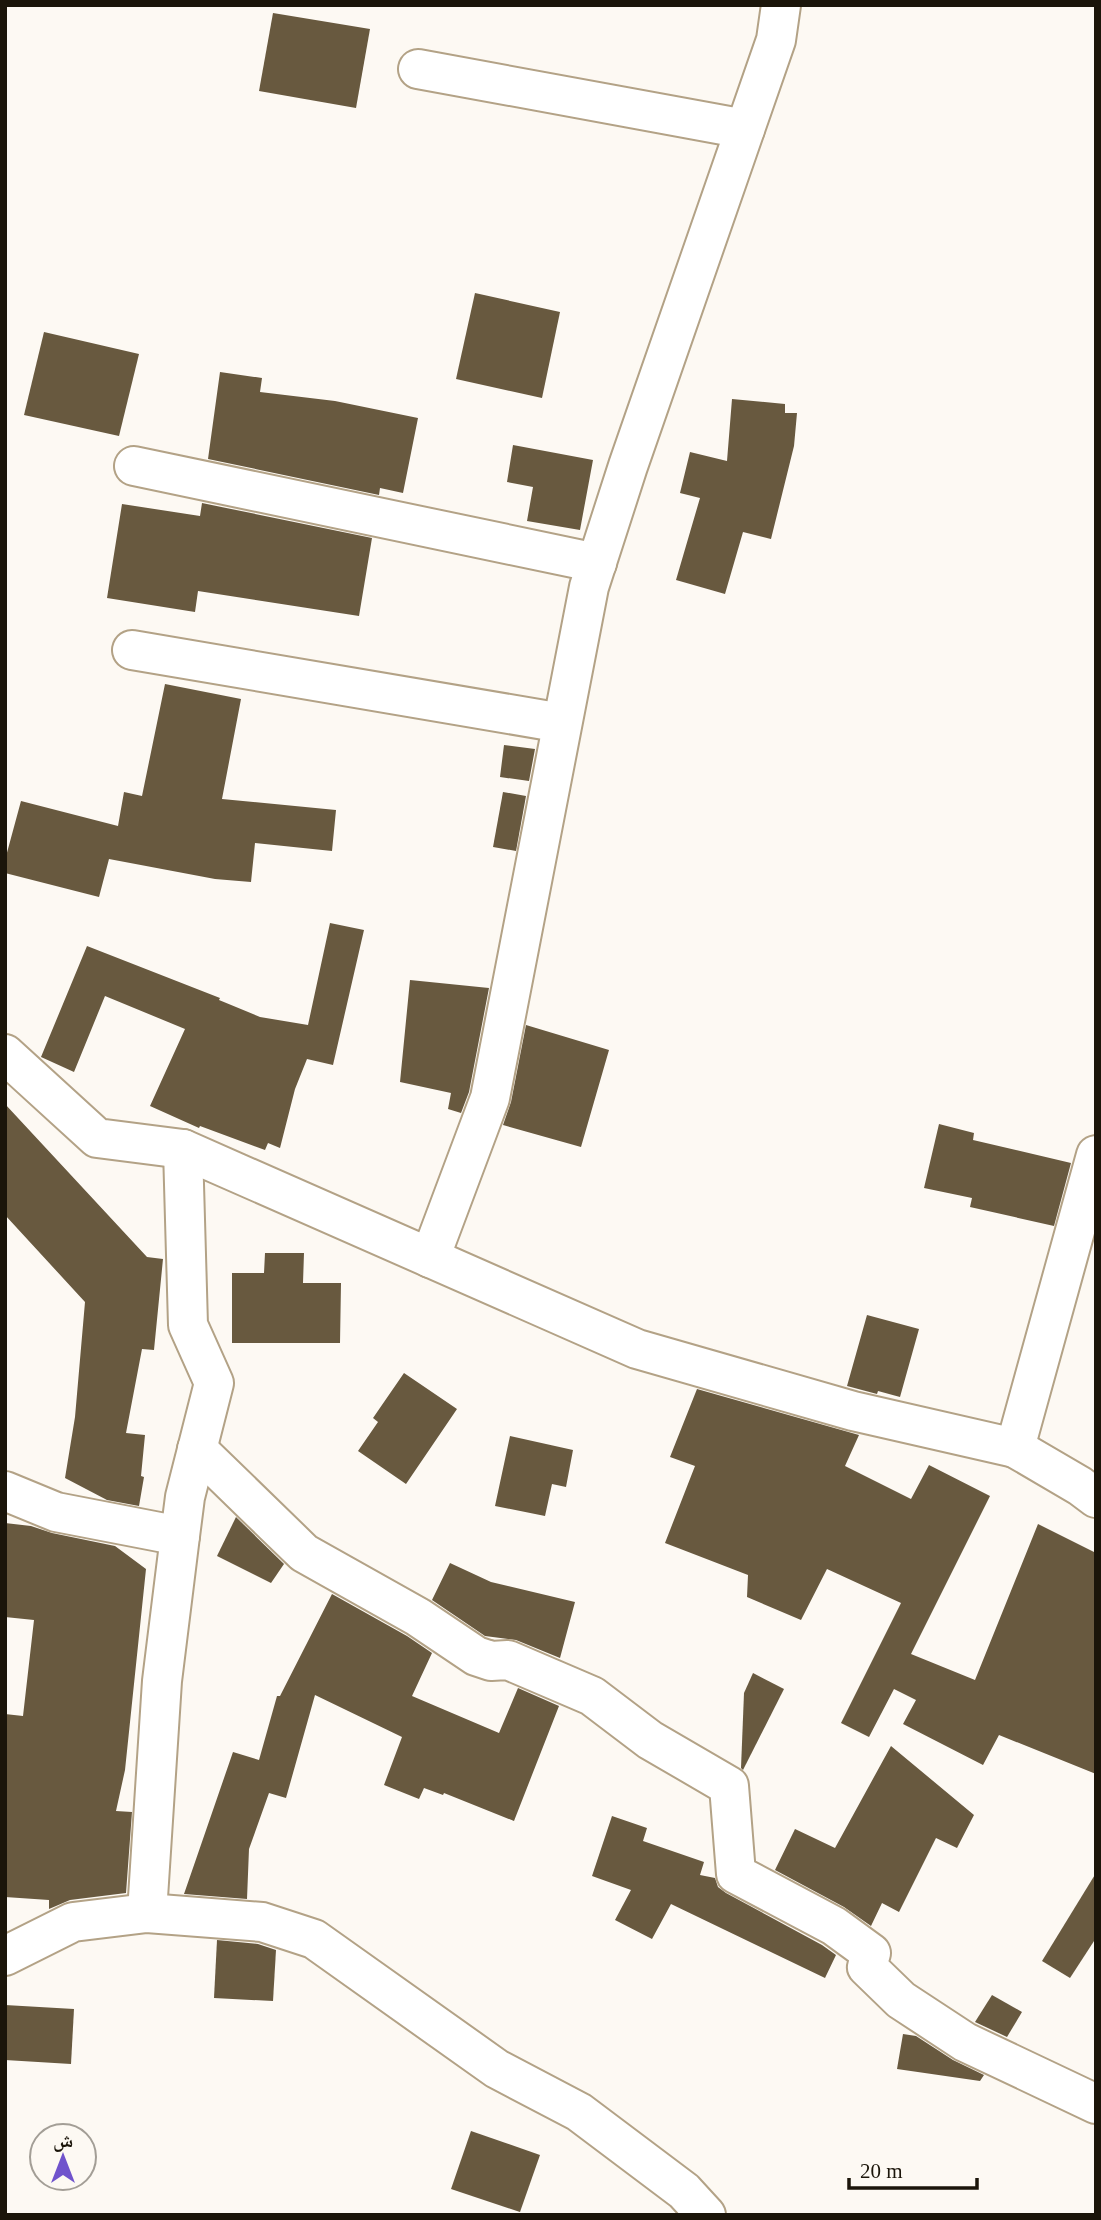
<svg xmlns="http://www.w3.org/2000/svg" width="1101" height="2220" viewBox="0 0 1101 2220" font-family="'Times New Roman','Noto Naskh Arabic',serif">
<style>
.building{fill:#68593f}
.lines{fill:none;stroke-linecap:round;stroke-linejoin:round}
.minor-casing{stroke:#b3a286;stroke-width:42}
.minor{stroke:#fff;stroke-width:38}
</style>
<rect width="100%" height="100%" fill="#fdf9f3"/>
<g class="building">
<path d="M273,13L370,29L356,108L259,91Z"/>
<path d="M475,293L560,312L542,398L456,379Z"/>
<path d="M44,332L139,354L119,436L24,415Z"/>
<path d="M220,372L262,378L260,392L335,401L418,418L403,493L380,488L379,495L208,459Z"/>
<path d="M732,399L785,404V413H797L794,446L771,539L743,532L725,594L676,580L700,498L680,493L690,452L727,461Z"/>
<path d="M513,445L593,460L580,530L527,521L533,487L507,482Z"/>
<path d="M202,503L372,538L359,616L198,591L195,612L107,598L122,504L200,516Z"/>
<path d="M165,684L241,699L222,799L336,810L332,851L255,843L251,882L215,879L109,859L99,897L5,873V860L21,801L118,826L124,792L142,796Z"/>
<path d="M504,745L535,749L529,781L500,777Z"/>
<path d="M503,792L526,796L516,851L493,847Z"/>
<path d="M330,923L364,930L333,1065L307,1059L295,1089L280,1148L268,1143L265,1150L200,1126L199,1128L150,1106L185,1029L105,996L74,1072L41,1057L87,946L220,998L219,1000L260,1017L308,1025Z"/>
<path d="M410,980L489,988L469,1092L461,1113L448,1109L451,1093L400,1082Z"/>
<path d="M526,1025L609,1050L581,1147L503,1125L511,1102Z"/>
<path d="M5,1104L147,1257L163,1259L154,1350L142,1349L126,1433L145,1435L141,1476L144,1477L139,1506L107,1500L65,1478L75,1417L85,1302L5,1215Z"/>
<path d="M939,1124L974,1133L973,1140L1071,1163L1054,1226L970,1207L972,1198L924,1188Z"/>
<path d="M265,1253H304L303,1283H341L340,1343H232V1273H264Z"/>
<path d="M867,1315L919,1329L900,1397L878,1391L877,1394L847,1386Z"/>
<path d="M404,1373L457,1409L406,1484L358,1451L378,1422L373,1418Z"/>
<path d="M697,1389L859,1435L845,1466L911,1499L929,1465L990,1496L911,1654L975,1680L1038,1524L1096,1553V1774L999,1735L983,1765L903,1724L916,1700L894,1689L869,1737L841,1723L901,1603L827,1569L801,1620L747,1597L748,1575L665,1543L695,1466L670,1457Z"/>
<path d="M510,1436L573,1450L566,1487L552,1484L545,1516L495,1506Z"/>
<path d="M236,1517L284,1564L271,1583L217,1556Z"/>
<path d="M5,1523L31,1526L52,1533L115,1546L146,1569L125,1770L116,1811L132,1812L126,1893L70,1900L49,1909V1900L5,1897V1714L23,1716L34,1620L5,1617Z"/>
<path d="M450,1563L491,1582L575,1602L560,1658L516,1640L485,1636L432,1600Z"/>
<path d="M332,1594L407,1636L432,1653L412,1696L499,1733L518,1688L559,1706L514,1821L444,1793L443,1795L424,1788L419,1799L384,1785L402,1737L315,1695L286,1798L269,1793L249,1849L247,1899L184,1894L233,1752L259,1760L277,1696H280Z"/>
<path d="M753,1673L784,1689L743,1770L741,1768L744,1693Z"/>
<path d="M891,1746L974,1815L957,1848L936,1838L899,1912L882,1903L871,1926L844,1907L775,1870L795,1829L835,1848Z"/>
<path d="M612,1816L647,1828L643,1841L704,1862L700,1875L715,1878L718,1887L726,1893L822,1945L836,1955L825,1978L671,1904L652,1939L615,1920L631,1890L592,1876Z"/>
<path d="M1096,1873V1938L1070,1978L1042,1961Z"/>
<path d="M217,1940L258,1944L276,1950L273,2001L214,1998Z"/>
<path d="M992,1995L1022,2012L1007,2037L975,2022Z"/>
<path d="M5,2005L74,2009L71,2064L5,2060Z"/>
<path d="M903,2034L916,2036L953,2060L984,2075L980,2081L897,2069Z"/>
<path d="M471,2131L540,2155L520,2212L451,2189Z"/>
</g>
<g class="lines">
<defs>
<g id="minor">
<path d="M418,69L745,129"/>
<path d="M134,466L597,563"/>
<path d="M132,650L562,723"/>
<path d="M5,1054L97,1138L183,1149L637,1349L853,1411L1015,1448L1096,1155"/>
<path d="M430,1258L490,1098L589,587L628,466L776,40L781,5"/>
<path d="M1015,1448L1080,1486L1096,1498"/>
<path d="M197,1449L304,1553L418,1617L476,1656L491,1661L508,1660L592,1696L650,1740L729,1786L736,1874L834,1926L871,1953L867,1967L901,2000L965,2042L1096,2104"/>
<path d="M5,1491L56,1512L180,1536"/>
<path d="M147,1913L162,1681L180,1536L185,1497L214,1383L188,1325L183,1149"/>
<path d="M5,1956L73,1922L147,1913L262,1922L314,1939L497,2069L579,2112L684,2191L706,2215"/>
</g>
</defs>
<use href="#minor" class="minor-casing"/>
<use href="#minor" class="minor"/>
</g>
<rect width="1101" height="2220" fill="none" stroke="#1b150a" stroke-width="14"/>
<g transform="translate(63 2157)"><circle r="33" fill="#fdf9f3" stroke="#a39e96" stroke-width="2"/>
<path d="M0-5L12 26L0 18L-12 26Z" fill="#7053cc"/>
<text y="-10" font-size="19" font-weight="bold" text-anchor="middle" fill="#1b150a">ش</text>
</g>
<path d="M849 2178v10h128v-10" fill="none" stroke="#1b150a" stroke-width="3.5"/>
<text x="860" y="2178" font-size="21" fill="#1b150a" stroke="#fdf9f3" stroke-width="5" paint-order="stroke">20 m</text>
</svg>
